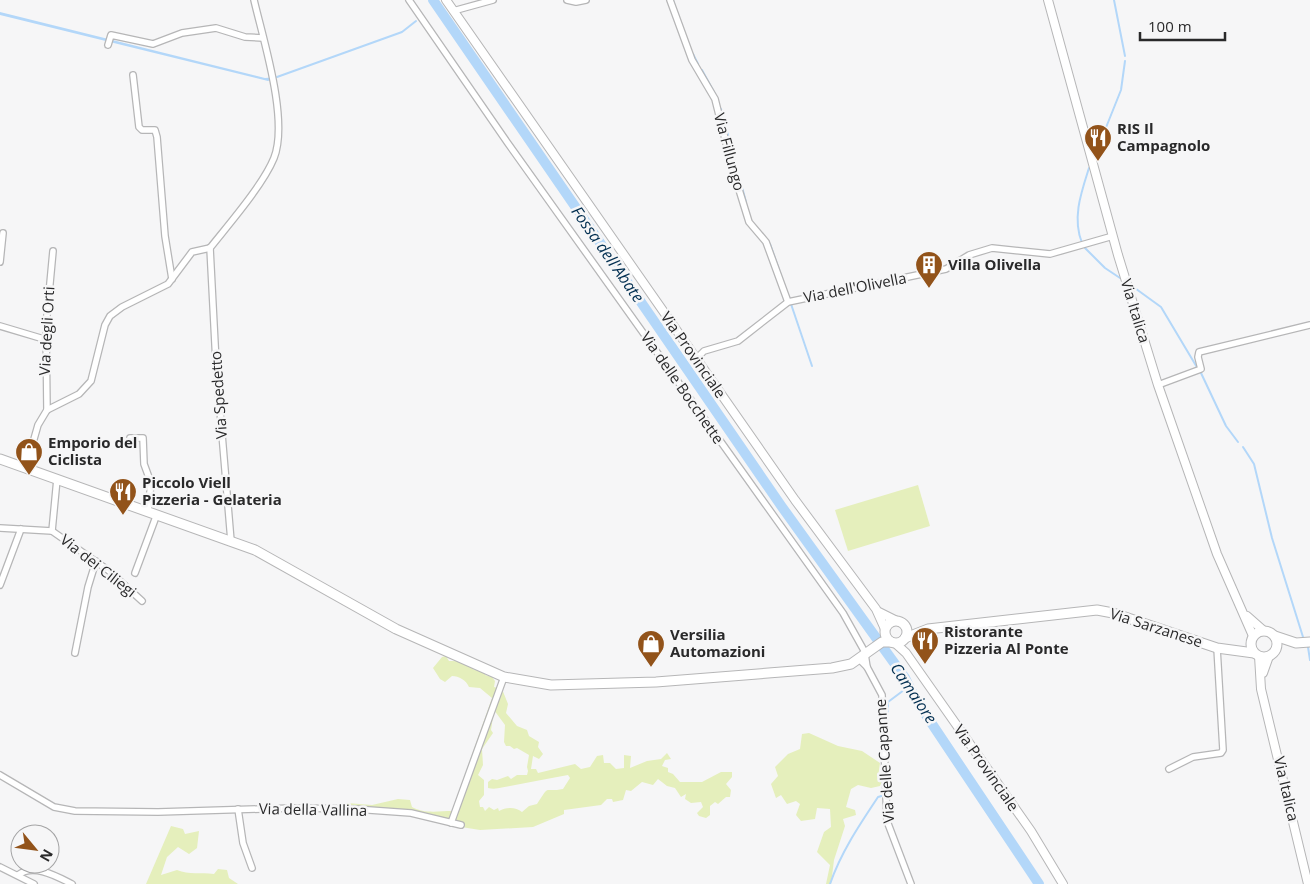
<svg xmlns="http://www.w3.org/2000/svg" width="1310" height="884" viewBox="0 0 1310 884" font-family="'Open Sans',sans-serif">
<style>
.green{fill:#e5efbc;fill-rule:evenodd}
.water{fill:#b3d7f9}
.lines{fill:none;stroke-linecap:round;stroke-linejoin:round}
.stream{stroke:#b3d7f9;stroke-width:2}
.river{stroke:#b3d7f9;stroke-width:10}
.minor-casing{stroke:#b6b6b7;stroke-width:8}
.secondary-casing{stroke:#b6b6b7;stroke-width:10}
.primary-casing{stroke:#b6b6b7;stroke-width:11}
.minor{stroke:#fff;stroke-width:5.5}
.secondary{stroke:#fff;stroke-width:8}
.primary{stroke:#fff;stroke-width:9}
.labels{text-anchor:middle;stroke-width:5;stroke-linejoin:round;paint-order:stroke}
.poi-label{font-size:15px;font-weight:bold;fill:#29292a;stroke:#f6f6f7;text-anchor:start}
.street-label{font-size:15px;fill:#29292a;stroke:#f6f6f7}
.water-label{font-size:16px;font-style:italic;fill:#002e50;stroke:#f6f6f7}
</style>
<rect width="100%" height="100%" fill="#f6f6f7"/>
<g class="green">
<path d="M918,485L930,526L848,551L835,510Z"/>
<path d="M446,656L449,661C458,661 470,662 474,670L485,671V675L492,677L495,681L494,687L502,689L508,704L506,713L517,726L527,730L529,736L539,742L538,747L543,754L539,759L533,756L531,769H536L538,773L575,764L581,769L590,767L597,756L603,755L604,763H610L616,769L624,768V755L631,756L630,768L647,761L661,759L667,753L671,759L665,760L662,766L668,768V772L673,774L680,782H702L721,772H732V777L726,784L731,790L730,797H726L718,804L715,802L710,806V815L706,818L699,816L697,813L703,807L701,802L691,803L685,799L686,794L681,797L675,788L667,786L658,779L653,785L642,782L631,791L626,790L623,800L613,802L612,799H607L601,805L564,810V814L533,827L480,830L455,826L411,814L350,811L347,803L372,805L398,799L410,800L412,807C424,814 439,811 452,811L492,698L480,688L469,687C466,680 459,676 452,676L445,682L440,679L433,668L442,657ZM494,710L505,725L504,742L506,746H510L514,749L517,748L529,755L527,767L528,771L527,775H517L511,779L508,776L497,780L492,779L488,782V788C496,790 503,787 510,786C529,782 548,779 568,775L570,778L563,789C542,793 551,783 537,804L529,806L522,812C516,807 506,807 499,811L498,808L494,810L489,807L485,811L483,807H480L479,801L484,795V780L478,775L483,765L482,749L493,733L491,730Z"/>
<path d="M809,733L838,746L862,751L880,763L878,777L882,781L880,786L871,788L858,785L851,789L846,807L855,810L856,815L843,819L845,826L834,860L831,884H826L830,865L817,852L824,832L831,827L830,809L817,808L815,819L801,821L796,815L800,804L796,801L787,804L781,795L776,798L771,784L778,776L775,767L788,754L800,749L802,734Z"/>
<path d="M171,826L183,829L185,834L199,831L197,848L189,854L178,847L167,857L161,875L177,870C189,875 201,872 214,874L218,869L227,870L229,878L238,884H146Z"/>
</g>
<path class="water" d="M0,12L265,78L277,77L268,81L0,15Z"/>
<g class="lines">
<g class="stream">
<path d="M673,0L676,10"/>
<path d="M1114,0L1125,56"/>
<path d="M693,54L698,64"/>
<path d="M702,70L715,94"/>
<path d="M277,77L402,32L416,21"/>
<path d="M721,109L746,202"/>
<path d="M1097,150L1121,90L1125,61"/>
<path d="M1082,243C1072,218 1081,193 1089,168"/>
<path d="M770,244L784,284"/>
<path d="M1085,248L1105,268L1120,278"/>
<path d="M1132,286L1161,307L1198,369"/>
<path d="M791,304L812,366"/>
<path d="M1201,373L1226,426L1238,442"/>
<path d="M1243,447L1254,464L1272,538L1303,637"/>
<path d="M1308,647L1310,660"/>
<path d="M887,745L888,702L908,687"/>
<path d="M830,884C841,852 860,824 878,797L885,795"/>
</g>
<path class="river" d="M433,0L782,507L905,678L916,700L1039,884"/>
<defs>
<g id="minor">
<path d="M409,0L507,142L843,613L866,654"/>
<path d="M567,0L576,2L586,0"/>
<path d="M670,0L692,60L715,99L732,167L749,222L766,242L788,302"/>
<path d="M453,11L493,0"/>
<path d="M108,45L111,35L153,44L182,33L216,28L245,37L263,38"/>
<path d="M133,75L139,127L142,130H155L157,137L165,236L172,279"/>
<path d="M210,248L216,363L231,541"/>
<path d="M210,248C229,224 263,185 274,158C289,120 263,39 254,0"/>
<path d="M0,262L3,233"/>
<path d="M0,326L47,340"/>
<path d="M696,359L704,351L738,341L788,302L946,269L969,255L992,248L1050,254L1113,236"/>
<path d="M1158,385L1201,369L1198,357L1199,352L1310,325"/>
<path d="M47,410L46,326L53,251"/>
<path d="M130,446V438H143L144,464L151,483L148,511"/>
<path d="M26,467L38,425L47,410L79,394L91,381L105,325L110,316L122,307L168,284L192,252L210,248"/>
<path d="M0,528L52,531L108,570L142,601"/>
<path d="M52,531L57,479"/>
<path d="M135,573L157,514"/>
<path d="M0,585L21,529"/>
<path d="M75,653L88,587L96,561"/>
<path d="M859,659L867,667L865,654"/>
<path d="M867,667L882,695L887,821L911,884"/>
<path d="M1169,769L1193,757L1221,753L1223,750L1217,648"/>
<path d="M0,775L54,807L75,811L158,812L294,808L355,809L411,813L461,825"/>
<path d="M238,809L243,843L252,868"/>
<path d="M451,823L504,677"/>
<path d="M0,867L34,884"/>
<path d="M18,875C33,863 56,876 72,884"/>
</g>
<g id="secondary">
<path d="M446,0L795,500L876,609L885,629"/>
<path d="M1048,0L1118,255L1158,385L1217,554L1253,636"/>
<path d="M879,612L897,621"/>
<path d="M1247,616L1264,631"/>
<path d="M895,643L906,653L1031,831L1063,884"/>
<path d="M1259,656L1261,689L1308,884"/>
<path d="M1263,673L1269,656"/>
</g>
<g id="primary">
<path d="M0,459L255,550L396,629L504,677L551,685L656,682L832,668L851,664L882,642H891"/>
<circle cx="896" cy="632" r="11"/>
<circle cx="1264" cy="644" r="13"/>
<path d="M1275,636L1296,643L1310,642"/>
<path d="M905,638L928,629L1097,610L1113,613L1217,648L1254,653"/>
</g>
</defs>
<use href="#minor" class="minor-casing"/>
<use href="#secondary" class="secondary-casing"/>
<use href="#primary" class="primary-casing"/>
<use href="#minor" class="minor"/>
<use href="#secondary" class="secondary"/>
<use href="#primary" class="primary"/>
</g>
<defs>
<symbol id="restaurant-pin" viewBox="-11 -11 22 30"><path d="M0 17L-7.5 6A9.5 9.5 0 1 1 7.5 6Z" fill="#92531a" stroke="#f6f6f7"/><path d="M-5-6h1v4h1v-4h1v4h1v-4h1v5L-1.5 .5V6h-2V.5L-5-1ZM5-6V6H3V1.5H1.5Q1.5-4 5-6Z" fill="#fff"/></symbol>
<symbol id="building-pin" viewBox="-11 -11 22 30"><path d="M0 17L-7.5 6A9.5 9.5 0 1 1 7.5 6Z" fill="#92531a" stroke="#f6f6f7"/><path d="M-4-6H4V6H1V3H-1V6H-4ZM-2.5-4.3h1.7v1.8h-1.7ZM.8-4.3h1.7v1.8H.8ZM-2.5-1h1.7V.8h-1.7ZM.8-1h1.7V.8H.8Z" fill="#fff"/></symbol>
<symbol id="shop-pin" viewBox="-11 -11 22 30"><path d="M0 17L-7.5 6A9.5 9.5 0 1 1 7.5 6Z" fill="#92531a" stroke="#f6f6f7"/><path d="M-5-2.5h2.3a2.7 3.5 0 0 1 5.4 0H5L5.5 6h-11ZM-1.5-2.5h3a1.5 2.3 0 0 0-3 0Z" fill="#fff"/></symbol>
</defs>
<g fill-rule="evenodd">
<use href="#restaurant-pin" x="1082" y="122" width="32" height="43"/>
<use href="#building-pin" x="913" y="249" width="32" height="43"/>
<use href="#shop-pin" x="13" y="436" width="32" height="43"/>
<use href="#restaurant-pin" x="107" y="476" width="32" height="43"/>
<use href="#restaurant-pin" x="909" y="625" width="32" height="43"/>
<use href="#shop-pin" x="635" y="628" width="32" height="43"/>
</g>
<g class="labels">
<g class="poi-label">
<text x="1117" y="134">RIS Il<tspan x="1117" dy="17">Campagnolo</tspan></text>
<text x="948" y="270">Villa Olivella</text>
<text x="48" y="448">Emporio del<tspan x="48" dy="17">Ciclista</tspan></text>
<text x="142" y="488">Piccolo Viell<tspan x="142" dy="17">Pizzeria - Gelateria</tspan></text>
<text x="944" y="637">Ristorante<tspan x="944" dy="17">Pizzeria Al Ponte</tspan></text>
<text x="670" y="640">Versilia<tspan x="670" dy="17">Automazioni</tspan></text>
</g>
<g class="street-label">
<text transform="translate(729 152) rotate(75)" y="5">Via Fillungo</text>
<text transform="translate(855 288) rotate(-11)" y="5">Via dell'Olivella</text>
<text transform="translate(1135 311) rotate(73)" y="5">Via Italica</text>
<text transform="translate(47 331) rotate(-87)" y="5">Via degli Orti</text>
<text transform="translate(693 355) rotate(55)" y="5">Via Provinciale</text>
<text transform="translate(682 388) rotate(55)" y="5">Via delle Bocchette</text>
<text transform="translate(219 395) rotate(-94)" y="5">Via Spedetto</text>
<text transform="translate(98 566) rotate(38)" y="5">Via dei Ciliegi</text>
<text transform="translate(1156 628) rotate(18)" y="5">Via Sarzanese</text>
<text transform="translate(885 761) rotate(-94)" y="5">Via delle Capanne</text>
<text transform="translate(986 768) rotate(55)" y="5">Via Provinciale</text>
<text transform="translate(1286 789) rotate(77)" y="5">Via Italica</text>
<text transform="translate(313 810) rotate(1)" y="5">Via della Vallina</text>
</g>
<g class="water-label">
<text transform="translate(608 254) rotate(55)" y="6">Fossa dell'Abate</text>
<text transform="translate(914 693) rotate(56)" y="6">Camaiore</text>
</g>
</g>
<g transform="translate(35 849) rotate(119)"><circle r="24" fill="#f6f6f7" stroke="#a4a4a5"/>
<path d="M0-4L9 19L0 12L-9 19Z" fill="#92531a"/>
<text y="-8" font-size="14" font-weight="bold" text-anchor="middle" fill="#29292a">N</text>
</g>
<path d="M1140 32v8h85v-8" fill="none" stroke="#29292a" stroke-width="2.5"/>
<text x="1148" y="32" font-size="15" fill="#29292a" stroke="#f6f6f7" stroke-width="4" paint-order="stroke">100 m</text>
</svg>
